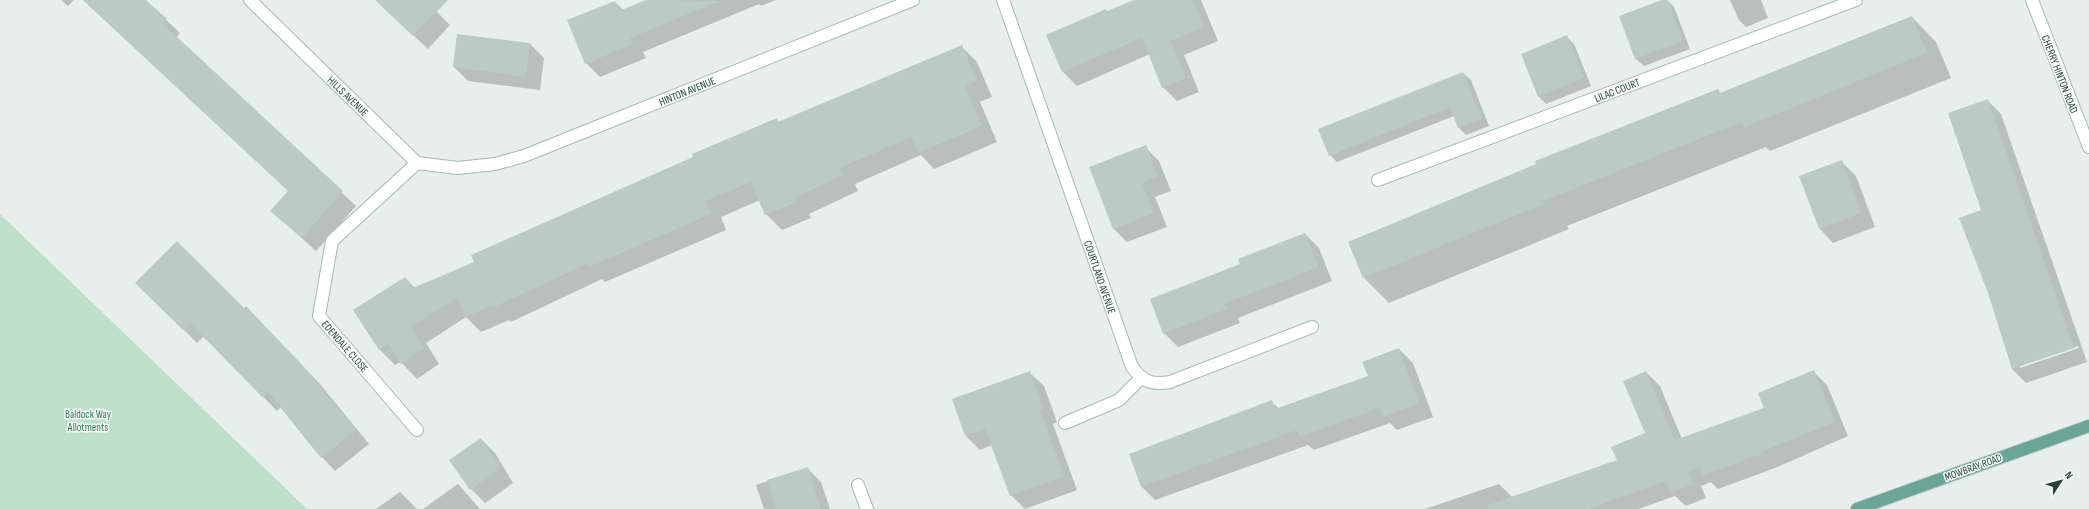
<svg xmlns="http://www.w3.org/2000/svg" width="2089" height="509" viewBox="0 0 2089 509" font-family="'Sofia Sans Condensed',sans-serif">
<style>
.green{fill:#bfe0c8}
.shadow{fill:#0003;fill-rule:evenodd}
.building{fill:#bbcac4}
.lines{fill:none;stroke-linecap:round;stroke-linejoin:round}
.minor-casing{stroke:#a8b8b2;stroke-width:14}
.major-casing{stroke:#c2cac8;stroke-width:14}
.minor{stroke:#fff;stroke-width:12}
.major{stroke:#6aa596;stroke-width:12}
.labels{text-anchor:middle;stroke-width:3;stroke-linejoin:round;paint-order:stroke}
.street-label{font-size:11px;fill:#24423a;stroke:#f7fbf9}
.park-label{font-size:11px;fill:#2d7a4b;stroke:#f7fbf9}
</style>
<rect width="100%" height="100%" fill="#e6efeb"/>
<path class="green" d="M0,214L307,509H0Z"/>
<g class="shadow">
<path d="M61,0H74L68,6Z"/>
<path d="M83,0H145L180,33L176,38L356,206L316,251L272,211L289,191Z"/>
<path d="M376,0H425L450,25L428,49Z"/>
<path d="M649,0H776L761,6L759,4L643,52L646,58L600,77L586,63L615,2L623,10Z"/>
<path d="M1137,0H1201L1218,41L1184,55L1199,92L1177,101L1163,87L1150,54L1077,86L1063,72L1048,36Z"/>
<path d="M1667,0L1674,7L1690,49L1644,66L1636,59L1621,16Z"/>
<path d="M1730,0H1761L1768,18L1746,27L1739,20Z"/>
<path d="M1912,17L1936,42L1951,78L1770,151L1766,147L1567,226L1569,229L1389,303L1364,278L1349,242L1718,90L1721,94Z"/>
<path d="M458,35L530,44L544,58L540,90L468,81L454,67Z"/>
<path d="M1567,37L1574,44L1591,86L1546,104L1539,97L1522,55Z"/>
<path d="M961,46L977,62L992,97L980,102L997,142L934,169L921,155L855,184L858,191L809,214L811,218L782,230L766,214L760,200L721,217L726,230L605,282L602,279L511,322L509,320L481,332L466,317L426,343L439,364L417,379L401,362L395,365L379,349L405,278L415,288L475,262L776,119L779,122Z"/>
<path d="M1463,73L1471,80L1489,126L1466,135L1459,128L1454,116L1337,162L1330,155Z"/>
<path d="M1987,100L2001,114L2087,362L2026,383L2012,369L1983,211ZM2078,346L2079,348L2020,368V365Z"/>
<path d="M1145,147L1159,161L1171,191L1155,197L1167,227L1127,242L1113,228Z"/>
<path d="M1842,162L1856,176L1875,227L1833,243L1820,229Z"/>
<path d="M1305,234L1319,248L1332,281L1238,318L1240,323L1178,347L1164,333L1241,264Z"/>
<path d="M137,283L244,309L260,322L319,383L369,444L335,471L322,457L281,407L277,411L204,336L197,343Z"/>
<path d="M1399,349L1413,363L1433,417L1397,430L1390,423L1314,450L1308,445L1155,500L1141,486L1271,401L1279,409L1369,376Z"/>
<path d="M1813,371L1827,385L1848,436L1775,468L1718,489L1711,482L1701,486L1706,498L1686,506L1675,496L1638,509H1425L1499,484L1512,497L1618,461L1647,434L1646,372L1660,386L1682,439L1765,408Z"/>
<path d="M1030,373L1044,386L1057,422L1053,424L1077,490L1025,509L1011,495L992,445L980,450L966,436Z"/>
<path d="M481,439L495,453L513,483L485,503L471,489Z"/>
<path d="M807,468L821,482L830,509H764L756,485Z"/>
<path d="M458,484L480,509H423Z"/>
<path d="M400,492L417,509H376Z"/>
</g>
<g class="building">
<path d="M83,0H146L167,19L162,23L343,191L302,238L270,211L288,191Z"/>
<path d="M375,0H448L413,36Z"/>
<path d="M646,0L720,1L630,38L633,44L585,64L567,20L615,1L619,11Z"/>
<path d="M1134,0H1193L1204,27L1171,41L1186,78L1162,88L1142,38L1062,72L1046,35L1106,9L1107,11Z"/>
<path d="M1662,0H1668L1683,41L1635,59L1619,16Z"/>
<path d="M1912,16L1927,53L1744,127L1742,122L1543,201L1544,204L1363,278L1348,242L1536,164L1535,161L1718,89L1720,93Z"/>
<path d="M457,34L530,43L526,77L453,67Z"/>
<path d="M1567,35L1584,78L1538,97L1521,54Z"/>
<path d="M962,45L977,81L965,86L982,126L918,153L911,137L840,168L843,175L794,198L796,202L765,215L751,182L706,201L711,214L589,267L587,264L494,307L493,305L465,317L457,298L411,327L424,348L401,364L388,344L379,350L353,310L405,277L413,288L474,262L471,255L693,157L692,154L777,118L778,122Z"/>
<path d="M1463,72L1482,119L1458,128L1450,107L1329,156L1318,129Z"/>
<path d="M1988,99L2074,348L2012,369L1988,293L1959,218L1981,210L1948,113Z"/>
<path d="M1146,145L1158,177L1142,183L1154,213L1113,229L1089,167Z"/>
<path d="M1842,160L1861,213L1819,229L1799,176Z"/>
<path d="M1305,233L1319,267L1224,304L1227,309L1163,334L1150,299L1240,264L1238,259Z"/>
<path d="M177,241L244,308L246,306L305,368L356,430L321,458L268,392L263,398L190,323L183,330L135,283Z"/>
<path d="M1399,348L1419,403L1382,417L1379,408L1299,437L1297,430L1141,487L1129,454L1272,400L1275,409L1368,376L1362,362Z"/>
<path d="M1814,370L1835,422L1761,452L1762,454L1703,475L1700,467L1688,472L1693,484L1671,493L1666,481L1588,509H1488V505L1617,460L1611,447L1645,433L1623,381L1646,371L1675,440L1764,408L1758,393Z"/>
<path d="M1030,371L1043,409L1040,410L1064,476L1010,496L985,429L965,436L952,399Z"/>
<path d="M481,438L500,468L470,490L449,460Z"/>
<path d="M808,467L821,509H776L767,480Z"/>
</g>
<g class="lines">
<defs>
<g id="minor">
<path d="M250,0L417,163L458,168L495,164L524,156L913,0"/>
<path d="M1003,0L1132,367C1144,382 1151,385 1170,382L1312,327"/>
<path d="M2032,0L2089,147"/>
<path d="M417,163L332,241L319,316L417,430"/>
<path d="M1378,180L1856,0"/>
<path d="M1065,423L1119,400L1141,378"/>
<path d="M858,485L867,509"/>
</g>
<path id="major" d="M1857,509L2089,426"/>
</defs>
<use href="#minor" class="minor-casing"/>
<use href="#major" class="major-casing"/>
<use href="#minor" class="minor"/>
<use href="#major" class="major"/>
</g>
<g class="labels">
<g class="street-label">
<text transform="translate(2060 74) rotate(69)" y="4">CHERRY HINTON ROAD</text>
<text transform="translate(1617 90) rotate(-21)" y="4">LILAC COURT</text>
<text transform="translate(687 91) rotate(-22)" y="4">HINTON AVENUE</text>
<text transform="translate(348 96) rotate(44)" y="4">HILLS AVENUE</text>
<text transform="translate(1100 277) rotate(71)" y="4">COURTLAND AVENUE</text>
<text transform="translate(345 346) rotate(49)" y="4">EDENDALE CLOSE</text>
<text transform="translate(1973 467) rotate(-20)" y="4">MOWBRAY ROAD</text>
</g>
<g class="park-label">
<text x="88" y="418">Baldock Way<tspan x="88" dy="13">Allotments</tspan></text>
</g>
</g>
<g transform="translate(2061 481) rotate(54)" stroke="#f7fbf9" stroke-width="3" paint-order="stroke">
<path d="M0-3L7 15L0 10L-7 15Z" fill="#24423a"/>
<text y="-6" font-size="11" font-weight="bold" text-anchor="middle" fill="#24423a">N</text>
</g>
</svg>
